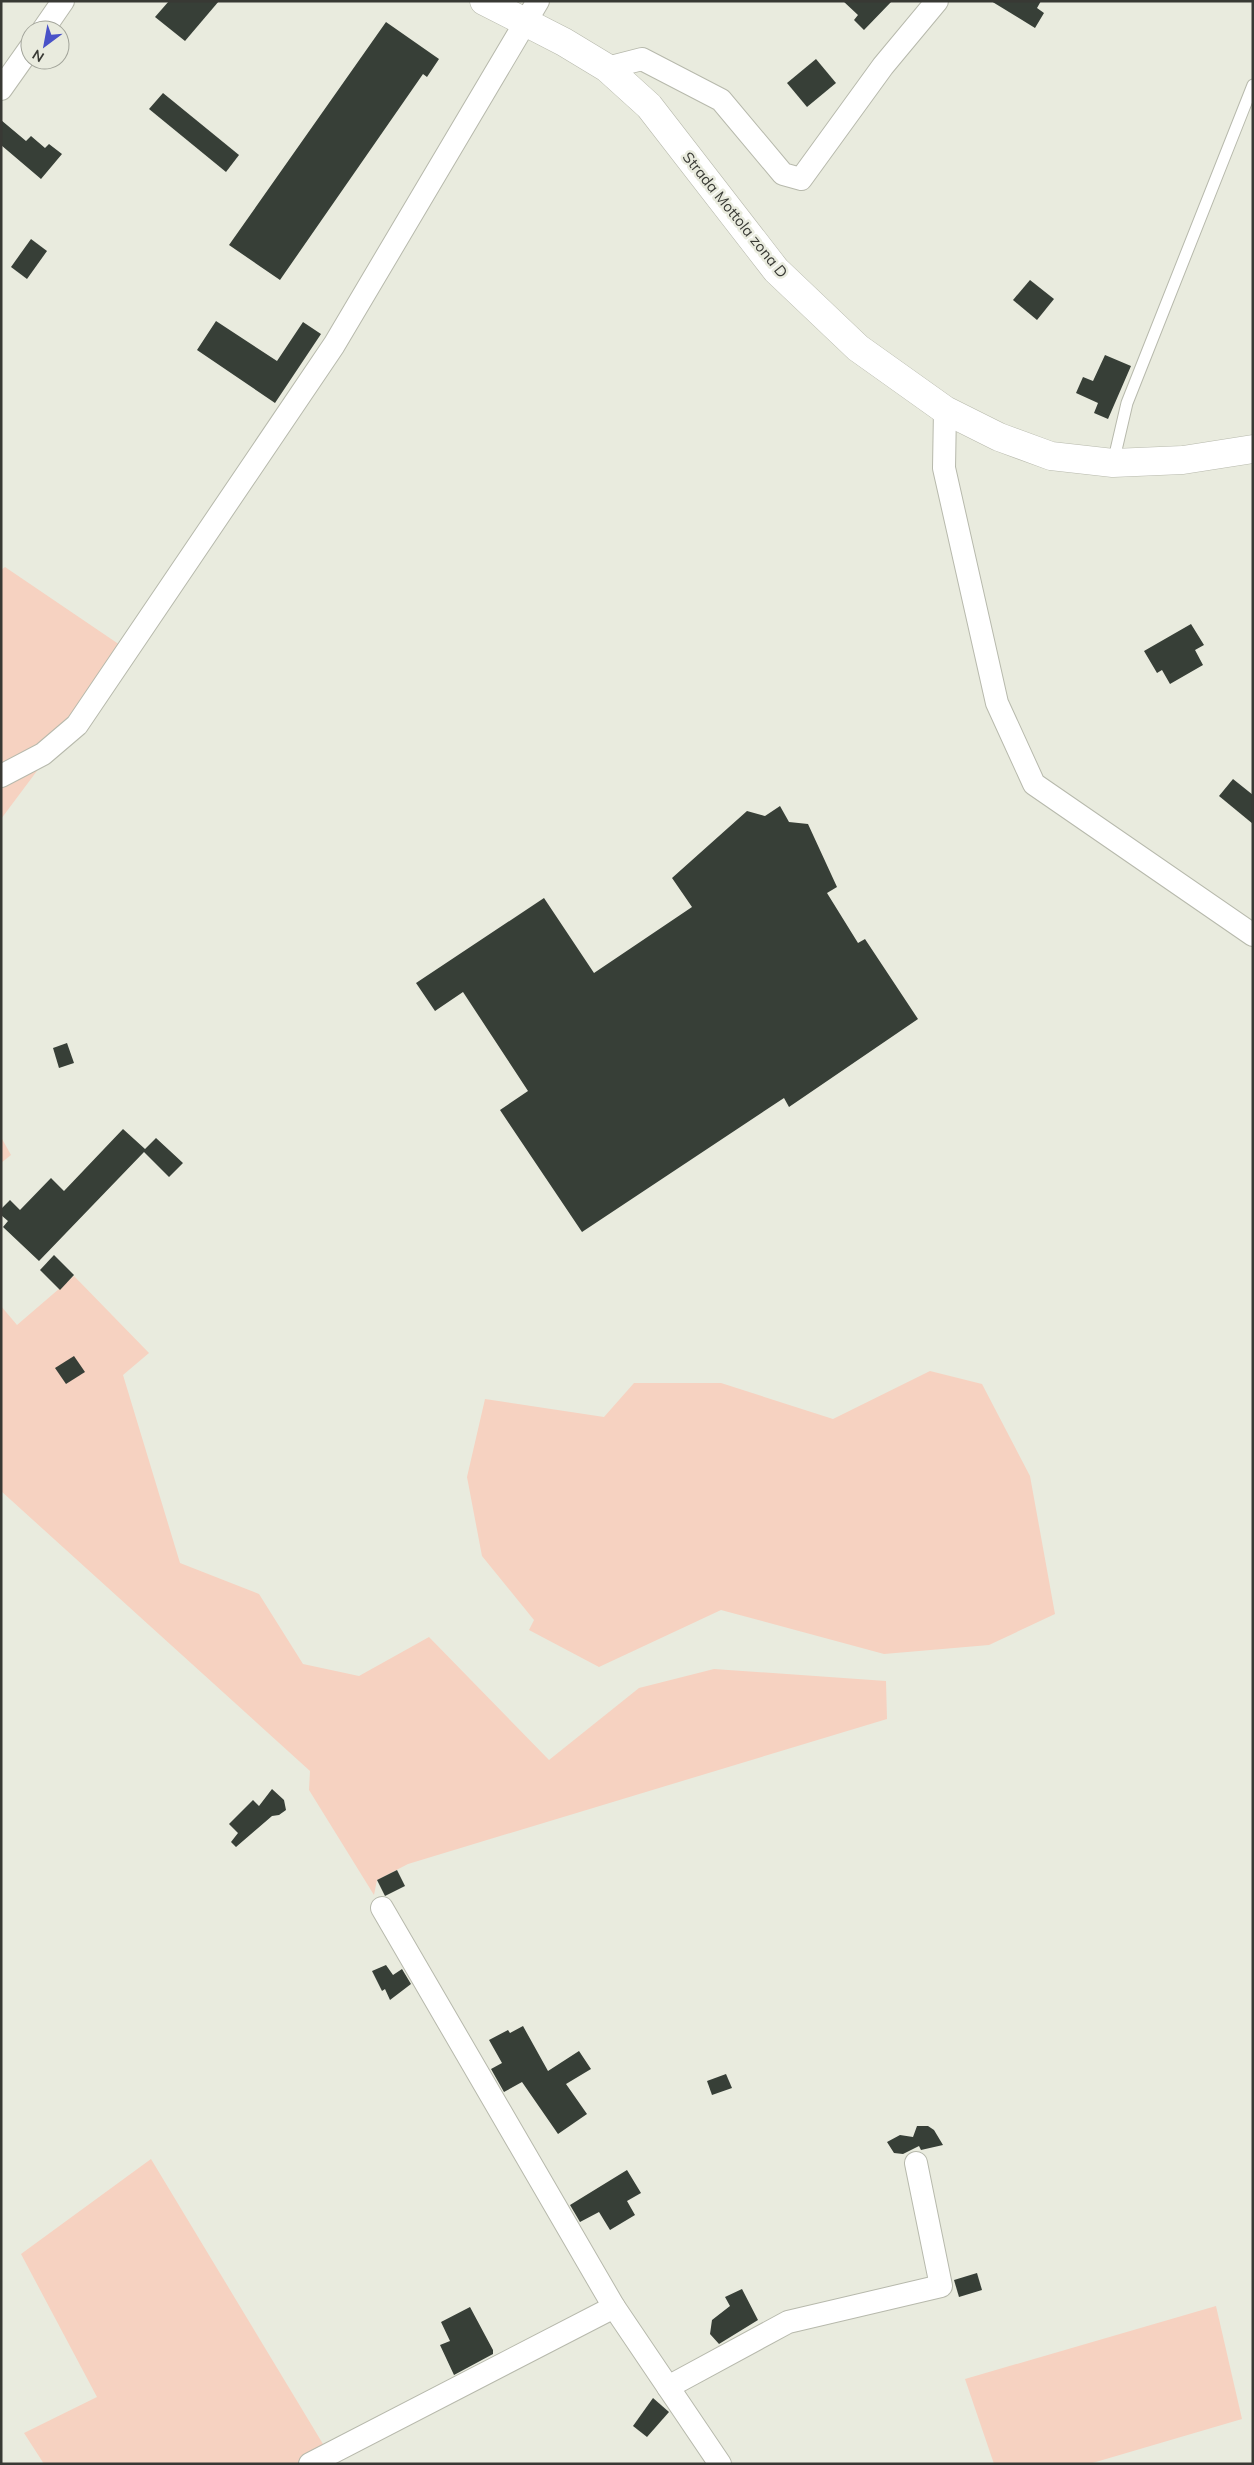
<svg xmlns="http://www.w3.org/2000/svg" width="1254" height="2465" viewBox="0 0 1254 2465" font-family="Mulish,sans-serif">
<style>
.green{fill:#f6d2c1}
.building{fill:#373f37}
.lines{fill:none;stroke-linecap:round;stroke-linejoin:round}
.service-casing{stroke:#b7b9ac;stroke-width:13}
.minor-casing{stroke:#b7b9ac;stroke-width:24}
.secondary-casing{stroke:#b7b9ac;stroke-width:29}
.service{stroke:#fff;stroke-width:11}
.minor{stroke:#fff;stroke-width:22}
.secondary{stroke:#fff;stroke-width:28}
.labels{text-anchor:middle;stroke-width:5;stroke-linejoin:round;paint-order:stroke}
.street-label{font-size:15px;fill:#383934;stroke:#e9ebde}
</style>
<rect width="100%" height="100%" fill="#e9ebde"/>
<g class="green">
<path d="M5,567L120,645L134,641L1,819V570Z"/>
<path d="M1,1137L11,1155L1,1163Z"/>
<path d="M74,1276L149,1353L123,1375L180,1563L259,1594L303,1664L359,1676L429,1637L549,1760L639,1688L714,1669L886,1681L887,1719L408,1864L377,1880L374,1895L309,1790L310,1771L1,1491V1306L17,1325Z"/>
<path d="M930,1371L982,1384L1030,1476L1055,1614L989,1645L884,1654L721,1610L599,1667L529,1630L534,1620L482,1556L467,1477L485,1399L604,1417L634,1383H721L833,1419Z"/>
<path d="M151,2159L326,2449L296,2464H44L24,2433L97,2397L21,2254Z"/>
<path d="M1216,2306L1242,2419L1089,2464H994L965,2379Z"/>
</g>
<g class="building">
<path d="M169,1H219L185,41L155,17Z"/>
<path d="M843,1H892L864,30L854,20L858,15Z"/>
<path d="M991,1H1041L1037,8L1044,13L1035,28Z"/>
<path d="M386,22L439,59L427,77L423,74L280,280L229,245Z"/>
<path d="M816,59L836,83L807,107L787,83Z"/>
<path d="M163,93L239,155L226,172L149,109Z"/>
<path d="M1,120L26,141L31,136L45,148L49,144L62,154L41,179L1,145Z"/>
<path d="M31,239L47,251L27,279L11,267Z"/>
<path d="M1030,280L1054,299L1037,320L1013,300Z"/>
<path d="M216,321L277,361L303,322L321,334L275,403L197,350Z"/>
<path d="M1105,355L1131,366L1108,419L1094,413L1098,403L1076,393L1083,377L1093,381Z"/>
<path d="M1191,624L1204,645L1195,650L1203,665L1170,684L1162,670L1157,673L1144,651Z"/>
<path d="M1233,779L1253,795V824L1219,796Z"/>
<path d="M780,806L789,822L808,824L837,887L827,893L858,943L865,939L918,1019L789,1107L784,1098L582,1232L500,1110L528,1091L463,992L435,1011L416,983L544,898L594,973L692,907L672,878L747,811L765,816Z"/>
<path d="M67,1043L74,1063L59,1068L53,1048Z"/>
<path d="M123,1129L145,1149L156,1138L183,1163L169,1177L144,1152L39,1261L3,1227L8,1221L1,1215V1209L10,1200L20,1210L51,1178L64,1191Z"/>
<path d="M54,1255L74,1275L60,1290L40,1270Z"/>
<path d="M74,1356L85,1372L66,1384L55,1368Z"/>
<path d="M272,1789L284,1800L286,1810L279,1815L272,1816L236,1847L231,1842L238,1833L229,1824L253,1800L259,1806Z"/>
<path d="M397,1870L405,1886L385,1896L377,1880Z"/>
<path d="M386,1965L393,1975L402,1969L411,1984L390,2000L385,1989L382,1991L372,1971Z"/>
<path d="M523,2026L548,2071L579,2051L591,2069L566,2084L587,2114L558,2134L522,2082L504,2092L491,2069L502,2063L489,2040L508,2030L510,2033Z"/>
<path d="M726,2074L732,2088L712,2095L707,2081Z"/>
<path d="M917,2126H928L934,2130L943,2145L921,2150L919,2146L903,2154L894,2153L887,2142L900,2135L913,2137Z"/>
<path d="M627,2170L641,2193L627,2201L635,2215L610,2230L599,2212L580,2222L570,2205Z"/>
<path d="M977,2273L982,2290L959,2297L954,2280Z"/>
<path d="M742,2289L758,2320L719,2344L710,2334L712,2320L730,2306L725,2297Z"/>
<path d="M470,2307L493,2350V2354L454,2375L440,2345L450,2341L441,2322Z"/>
<path d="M653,2398L669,2412L647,2437L633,2426Z"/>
</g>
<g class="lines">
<defs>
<path id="service" d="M1113,463L1127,403L1253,85"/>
<g id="minor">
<path d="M43,30L63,1"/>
<path d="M607,68L642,59L721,100L783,174L801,179L883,66L937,1"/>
<path d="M1,89L30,48"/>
<path d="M945,410L944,468L997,703L1034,784L1253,935"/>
<path d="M1,776L43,754L77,725L334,345L538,1"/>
<path d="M382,1908L614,2307L720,2464"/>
<path d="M668,2387L788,2322L941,2286L916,2163"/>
<path d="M310,2464L614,2307"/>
</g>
<path id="secondary" d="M484,1L564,42L607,68L649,106L776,270L858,348L945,410L999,437L1051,456L1113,463L1183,460L1253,449"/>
</defs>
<use href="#service" class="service-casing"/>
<use href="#minor" class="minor-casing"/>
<use href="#secondary" class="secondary-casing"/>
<use href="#service" class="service"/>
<use href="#minor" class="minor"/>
<use href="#secondary" class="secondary"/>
</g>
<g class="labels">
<g class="street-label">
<text transform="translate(735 215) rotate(51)" y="5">Strada Mottola zona D</text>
</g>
</g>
<rect width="1254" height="2465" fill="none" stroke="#383934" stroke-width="5"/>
<g transform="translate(45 45) rotate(212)"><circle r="24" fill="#e9ebde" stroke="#a2a49a"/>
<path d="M0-4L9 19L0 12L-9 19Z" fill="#4952c8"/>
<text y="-8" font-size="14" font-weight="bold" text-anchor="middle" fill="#383934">N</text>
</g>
</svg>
